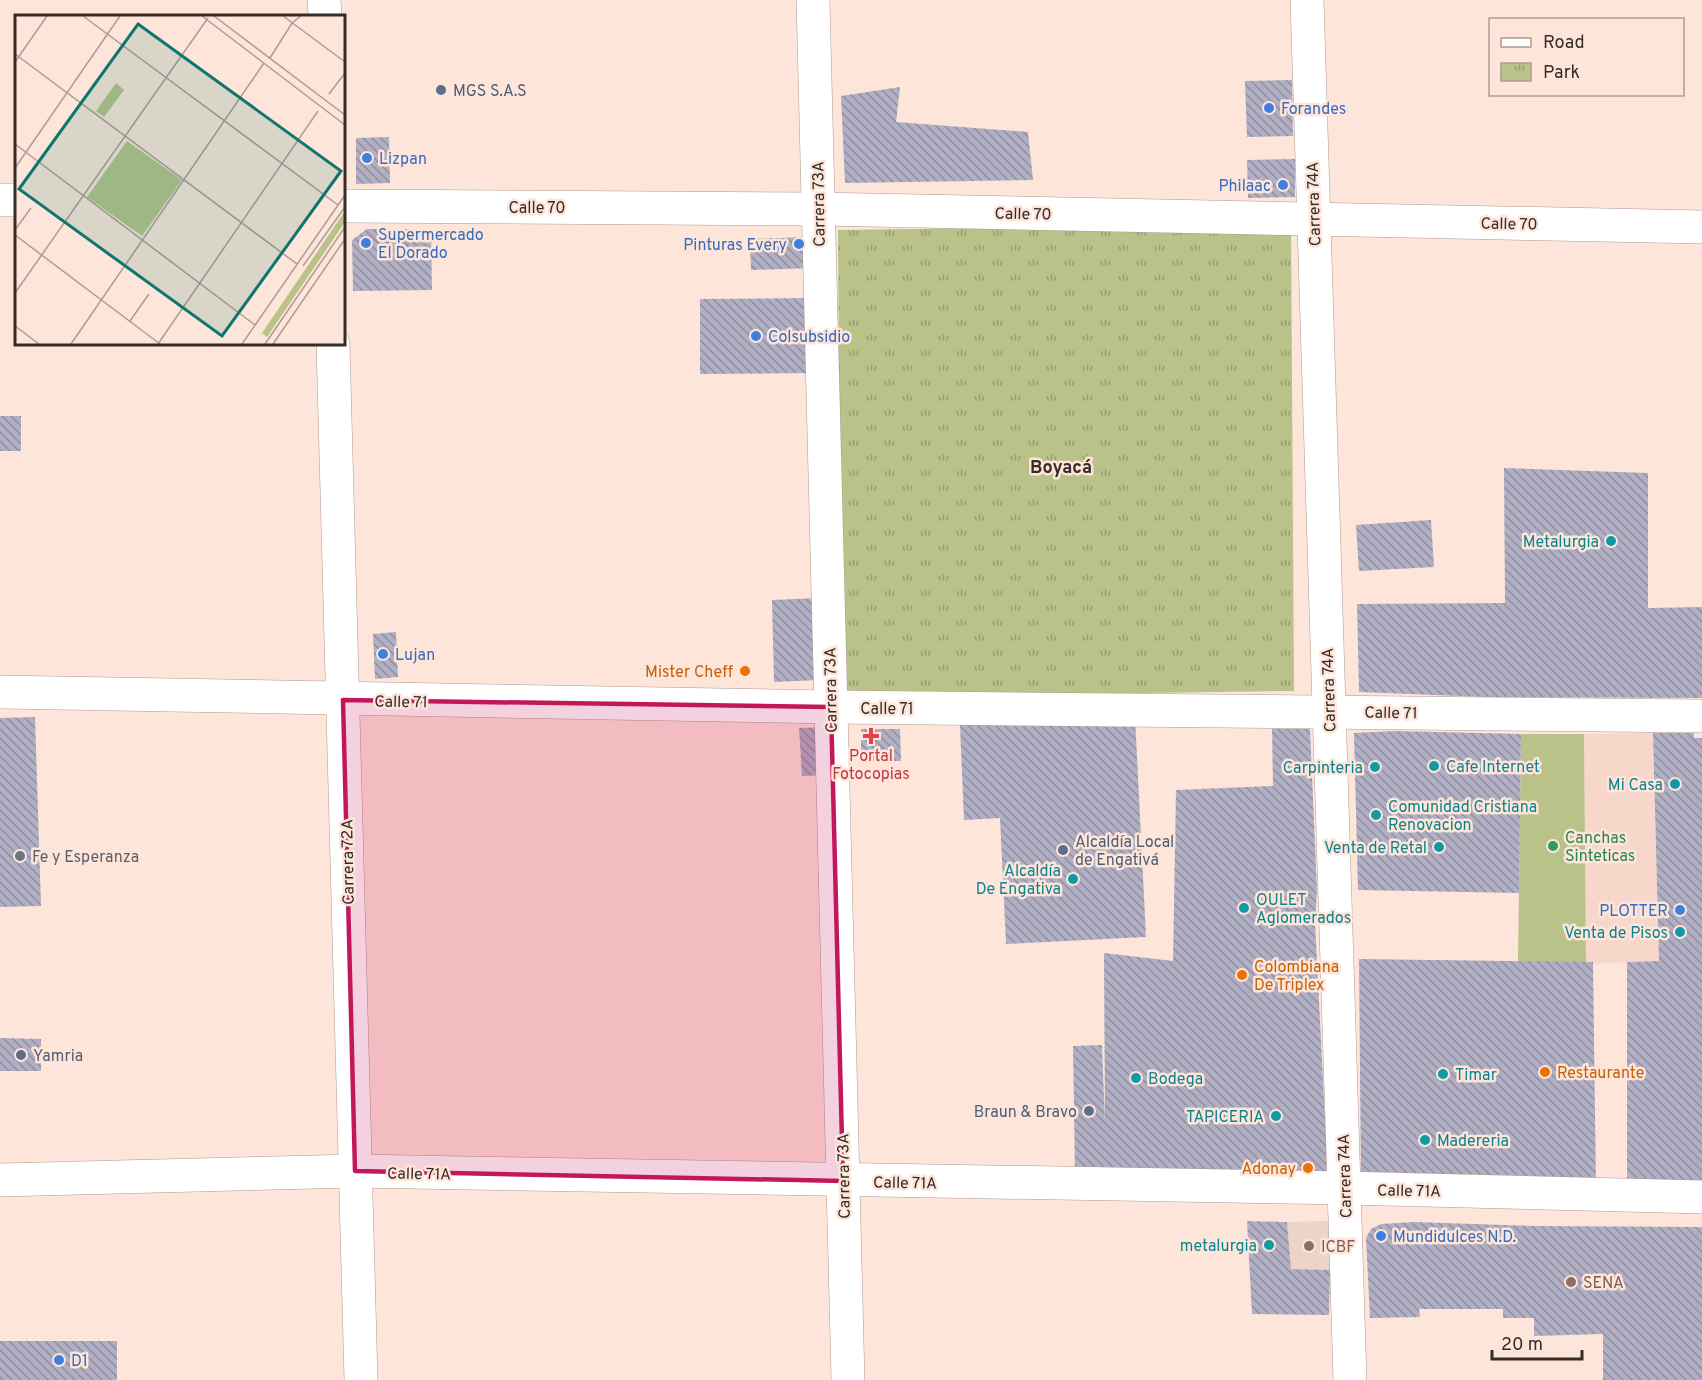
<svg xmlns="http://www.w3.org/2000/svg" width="1702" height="1380" viewBox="0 0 1702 1380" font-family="Overpass,sans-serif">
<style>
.built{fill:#f7d7c9}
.education{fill:#ebd5c9}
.green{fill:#b9c289}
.park{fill:url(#park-tufts)}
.building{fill:url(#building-back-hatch)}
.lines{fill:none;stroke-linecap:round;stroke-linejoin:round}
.minor-casing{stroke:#af998e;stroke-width:34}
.minor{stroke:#fff;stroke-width:33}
.marked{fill:#c2185b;fill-opacity:0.2;stroke:#c2185b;stroke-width:4.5;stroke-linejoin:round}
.service-dot{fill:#5c6f8a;stroke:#fee5da;stroke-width:2}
.shop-dot{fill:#3f7fe0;stroke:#fee5da;stroke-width:2}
.culture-dot{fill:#0f9aa8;stroke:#fee5da;stroke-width:2}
.food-dot{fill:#e8710a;stroke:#fee5da;stroke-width:2}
.health-dot{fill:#e0444e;stroke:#fee5da;stroke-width:2}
.leisure-dot{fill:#2e9e5b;stroke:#fee5da;stroke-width:2}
.worship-dot{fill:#6b7280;stroke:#fee5da;stroke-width:2}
.education-dot{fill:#8d6e63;stroke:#fee5da;stroke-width:2}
.labels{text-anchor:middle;stroke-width:5;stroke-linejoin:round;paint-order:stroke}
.service-label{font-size:16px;fill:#4e5e75;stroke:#fee5da;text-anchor:start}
.shop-label{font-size:16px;fill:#366cbe;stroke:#fee5da;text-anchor:start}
.street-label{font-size:16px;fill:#352c28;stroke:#fee5da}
.culture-label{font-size:16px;fill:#0d838f;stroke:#fee5da;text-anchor:end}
.food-label{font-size:16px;fill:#c56008;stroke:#fee5da;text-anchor:end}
.health-label{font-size:16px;fill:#be3a42;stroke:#fee5da}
.leisure-label{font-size:16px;fill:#27864d;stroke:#fee5da;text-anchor:start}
.worship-label{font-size:16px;fill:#5b616d;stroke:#fee5da;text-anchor:start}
.education-label{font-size:16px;fill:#785e54;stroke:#fee5da;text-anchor:start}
.neighbourhood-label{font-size:18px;font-weight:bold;fill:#352c28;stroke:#fee5da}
.inset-road{fill:none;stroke:#ae9b93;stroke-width:1.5}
.view{fill:#0f766e;fill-opacity:0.15;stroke:#0f766e;stroke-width:3}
.inset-edge{fill:none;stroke:#352c28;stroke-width:3}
</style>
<defs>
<pattern id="park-tufts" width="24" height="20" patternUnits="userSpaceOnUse" patternTransform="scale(1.5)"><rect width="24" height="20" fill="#b9c289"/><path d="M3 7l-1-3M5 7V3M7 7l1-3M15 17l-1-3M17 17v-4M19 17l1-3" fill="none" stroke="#979e70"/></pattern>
<pattern id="building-back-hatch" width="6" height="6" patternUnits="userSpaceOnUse" patternTransform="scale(1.5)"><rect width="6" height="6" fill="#b1afc4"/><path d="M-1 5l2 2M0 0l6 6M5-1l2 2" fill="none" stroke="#918f9f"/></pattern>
</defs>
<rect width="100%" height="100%" fill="#fee5da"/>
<path class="built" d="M1653,733L1659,961L1586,964L1584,734Z"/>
<path class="education" d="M1328,1221L1330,1270L1291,1269L1287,1222Z"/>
<path class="green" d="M1521,734H1584L1586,964L1518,962Z"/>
<path class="park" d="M1291,224L1294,691L841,697L838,230Z"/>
<g class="building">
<path d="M1292,80L1293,136L1247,137L1245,81Z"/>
<path d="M900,87L896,122L1028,132L1033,180L845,183L841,96Z"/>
<path d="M389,137L390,183L356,184V138Z"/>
<path d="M1295,159V197L1248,198L1247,160Z"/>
<path d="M367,229H431L432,290L353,291L352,240Z"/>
<path d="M811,237L812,268L751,270L750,239Z"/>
<path d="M811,298V373L700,374V299Z"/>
<rect x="0" y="416" width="21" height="35"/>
<path d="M1504,468L1648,473V608L1702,607V698L1486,697L1359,692L1357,604L1505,603Z"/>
<path d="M1431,520L1434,567L1359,571L1356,525Z"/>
<path d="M818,598L820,680L774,682L772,600Z"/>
<path d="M396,632L398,677L375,679L373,634Z"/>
<path d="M1135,716L1146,937L1006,944L1000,818L964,820L960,725Z"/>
<path d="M35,717L41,906L0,907V718Z"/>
<path d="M829,727L832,775L802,776L799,728Z"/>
<path d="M861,729H900L901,761H861Z"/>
<path d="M1272,729H1310L1317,891L1315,923L1328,1178L1075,1176L1073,1046L1102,1045L1105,1123L1104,953L1173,961L1176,790L1273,786Z"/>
<path d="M1394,731L1521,734L1519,893L1358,890L1354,733Z"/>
<path d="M1653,733H1694V738H1702V1193L1627,1191V962L1659,961Z"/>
<path d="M1359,959L1593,962L1596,1189L1361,1180Z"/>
<path d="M0,1038L41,1039V1071H0Z"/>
<path d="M1247,1221L1287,1222L1291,1269L1330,1270L1329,1315L1252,1314Z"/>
<path d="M1414,1222L1534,1226L1702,1227V1380H1603V1334L1534,1336V1318H1503V1309H1419L1420,1317L1370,1318L1366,1238L1371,1229L1381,1224Z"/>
<rect x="0" y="1341" width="117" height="39"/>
</g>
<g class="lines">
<defs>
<g id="minor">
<path d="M324,0L325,16"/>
<path d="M813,0L848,1380"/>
<path d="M1307,0L1350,1380"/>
<path d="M0,200H16"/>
<path d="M344,206L818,209L1702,227"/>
<path d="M333,344L361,1380"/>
<path d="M0,692L831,707L1702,716"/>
<path d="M0,1180L355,1171L1344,1188L1702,1197"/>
</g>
</defs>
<use href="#minor" class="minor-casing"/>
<use href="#minor" class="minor"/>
</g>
<path class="marked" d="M343,700L831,707L843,1181L355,1171Z"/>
<g class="service-dot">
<circle cx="441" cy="90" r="6"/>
<circle cx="1063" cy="850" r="6"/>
<circle cx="21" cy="1055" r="6"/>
<circle cx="1089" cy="1111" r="6"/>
</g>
<g class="shop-dot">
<circle cx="1269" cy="108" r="6"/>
<circle cx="367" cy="158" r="6"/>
<circle cx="1283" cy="185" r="6"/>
<circle cx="366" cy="243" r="6"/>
<circle cx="799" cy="244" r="6"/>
<circle cx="756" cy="336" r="6"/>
<circle cx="383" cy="654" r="6"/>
<circle cx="1680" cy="910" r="6"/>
<circle cx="1381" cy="1236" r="6"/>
<circle cx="59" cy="1360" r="6"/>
</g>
<g class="culture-dot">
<circle cx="1611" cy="541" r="6"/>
<circle cx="1434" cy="766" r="6"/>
<circle cx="1375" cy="767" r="6"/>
<circle cx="1675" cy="784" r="6"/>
<circle cx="1376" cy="815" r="6"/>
<circle cx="1439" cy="847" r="6"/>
<circle cx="1073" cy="879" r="6"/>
<circle cx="1244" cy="908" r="6"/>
<circle cx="1680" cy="932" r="6"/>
<circle cx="1443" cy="1074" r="6"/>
<circle cx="1136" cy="1078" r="6"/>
<circle cx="1276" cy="1116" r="6"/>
<circle cx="1425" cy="1140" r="6"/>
<circle cx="1269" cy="1245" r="6"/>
</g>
<g class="food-dot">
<circle cx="745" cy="671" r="6"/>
<circle cx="1242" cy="975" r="6"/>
<circle cx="1545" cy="1072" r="6"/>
<circle cx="1308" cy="1168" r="6"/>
</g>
<path class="health-dot" d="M868 727h6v6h6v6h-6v6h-6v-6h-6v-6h6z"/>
<circle class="leisure-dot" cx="1553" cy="846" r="6"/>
<circle class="worship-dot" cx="20" cy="856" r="6"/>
<g class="education-dot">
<circle cx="1309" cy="1246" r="6"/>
<circle cx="1571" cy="1282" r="6"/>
</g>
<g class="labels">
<g class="service-label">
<text x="453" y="96">MGS S.A.S</text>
<text x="1075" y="847">Alcaldía Local<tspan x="1075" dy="18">de Engativá</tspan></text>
<text x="33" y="1061">Yamria</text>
<text x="1077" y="1117" text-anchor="end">Braun &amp; Bravo</text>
</g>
<g class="shop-label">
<text x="1281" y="114">Forandes</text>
<text x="379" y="164">Lizpan</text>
<text x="1271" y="191" text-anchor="end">Philaac</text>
<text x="378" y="240">Supermercado<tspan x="378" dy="18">El Dorado</tspan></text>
<text x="787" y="250" text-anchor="end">Pinturas Every</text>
<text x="768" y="342">Colsubsidio</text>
<text x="395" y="660">Lujan</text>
<text x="1668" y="916" text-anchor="end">PLOTTER</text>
<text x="1393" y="1242">Mundidulces N.D.</text>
<text x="71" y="1366">D1</text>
</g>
<g class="street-label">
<text transform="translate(818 204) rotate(-91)" y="6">Carrera 73A</text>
<text transform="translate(1313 204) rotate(-92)" y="6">Carrera 74A</text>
<text x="537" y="213">Calle 70</text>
<text transform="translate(1023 213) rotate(1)" y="6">Calle 70</text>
<text transform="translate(1509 223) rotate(1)" y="6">Calle 70</text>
<text transform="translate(830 690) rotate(-91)" y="6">Carrera 73A</text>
<text transform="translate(1328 690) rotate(-92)" y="6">Carrera 74A</text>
<text transform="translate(401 701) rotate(1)" y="6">Calle 71</text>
<text x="887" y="714">Calle 71</text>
<text transform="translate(1391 712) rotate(1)" y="6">Calle 71</text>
<text transform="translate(347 862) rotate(-91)" y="6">Carrera 72A</text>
<text transform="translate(419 1173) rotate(1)" y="6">Calle 71A</text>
<text transform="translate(843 1176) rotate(-91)" y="6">Carrera 73A</text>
<text transform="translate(1344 1176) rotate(-92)" y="6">Carrera 74A</text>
<text transform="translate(905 1182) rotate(1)" y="6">Calle 71A</text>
<text transform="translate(1409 1190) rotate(1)" y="6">Calle 71A</text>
</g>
<g class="culture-label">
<text x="1599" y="547">Metalurgia</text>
<text x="1446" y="772" text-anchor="start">Cafe Internet</text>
<text x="1363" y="773">Carpinteria</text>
<text x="1663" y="790">Mi Casa</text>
<text x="1388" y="812" text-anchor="start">Comunidad Cristiana<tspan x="1388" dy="18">Renovacion</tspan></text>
<text x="1427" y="853">Venta de Retal</text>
<text x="1061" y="876">Alcaldía<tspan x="1061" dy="18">De Engativa</tspan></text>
<text x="1256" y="905" text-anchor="start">OULET<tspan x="1256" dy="18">Aglomerados</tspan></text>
<text x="1668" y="938">Venta de Pisos</text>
<text x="1455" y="1080" text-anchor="start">Timar</text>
<text x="1148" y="1084" text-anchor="start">Bodega</text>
<text x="1264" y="1122">TAPICERIA</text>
<text x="1437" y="1146" text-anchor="start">Madereria</text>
<text x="1257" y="1251">metalurgia</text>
</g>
<g class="food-label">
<text x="733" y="677">Mister Cheff</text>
<text x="1254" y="972" text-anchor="start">Colombiana<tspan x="1254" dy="18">De Triplex</tspan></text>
<text x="1557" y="1078" text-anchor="start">Restaurante</text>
<text x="1296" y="1174">Adonay</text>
</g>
<g class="health-label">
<text x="871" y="761">Portal<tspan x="871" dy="18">Fotocopias</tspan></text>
</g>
<g class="leisure-label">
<text x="1565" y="843">Canchas<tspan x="1565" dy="18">Sinteticas</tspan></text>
</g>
<g class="worship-label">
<text x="32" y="862">Fe y Esperanza</text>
</g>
<g class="education-label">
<text x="1321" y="1252">ICBF</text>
<text x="1583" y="1288">SENA</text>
</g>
<g class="neighbourhood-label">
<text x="1061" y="473">Boyacá</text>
</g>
</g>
<g transform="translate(15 15)">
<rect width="330" height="330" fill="#fee5da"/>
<path d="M101,68L109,75L89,102L81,96ZM330,196V207L252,322L247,318Z" fill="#b9c289"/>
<path d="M112,126L167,165L127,221L72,182Z" fill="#b9c289"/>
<path class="inset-road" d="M68,1L323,190M187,1L330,110M199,1L330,100M268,1L330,47M0,39L282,249M255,43L277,8L286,1M0,47L32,1M314,79L330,58M0,129L240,310M0,153L105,1M0,215L16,193M0,220L145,329M288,251L330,192M0,278L193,3M115,306L134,279M0,311L24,329M56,329L249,48M143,329L303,96M227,329L330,180M250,329L330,212M258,329L330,224"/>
<path class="view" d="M123,9L326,156L207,321L4,174Z"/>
<rect width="330" height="330" class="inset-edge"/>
</g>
<rect x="1489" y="18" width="195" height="78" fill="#fee5da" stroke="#ae9b93" stroke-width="1.5"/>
<rect x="1501" y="38" width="30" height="9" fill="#ffffff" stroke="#ae9b93" stroke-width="1.5"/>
<text x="1543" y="48" font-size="18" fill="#352c28">Road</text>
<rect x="1501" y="63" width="30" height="18" fill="url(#park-tufts)" stroke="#ae9b93" stroke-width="1.5"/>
<text x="1543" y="78" font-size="18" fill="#352c28">Park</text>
<path d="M1492 1350v9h90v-9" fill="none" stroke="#352c28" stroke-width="3"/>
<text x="1501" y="1350" font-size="18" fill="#352c28" stroke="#fee5da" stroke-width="4.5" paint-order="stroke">20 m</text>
</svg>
